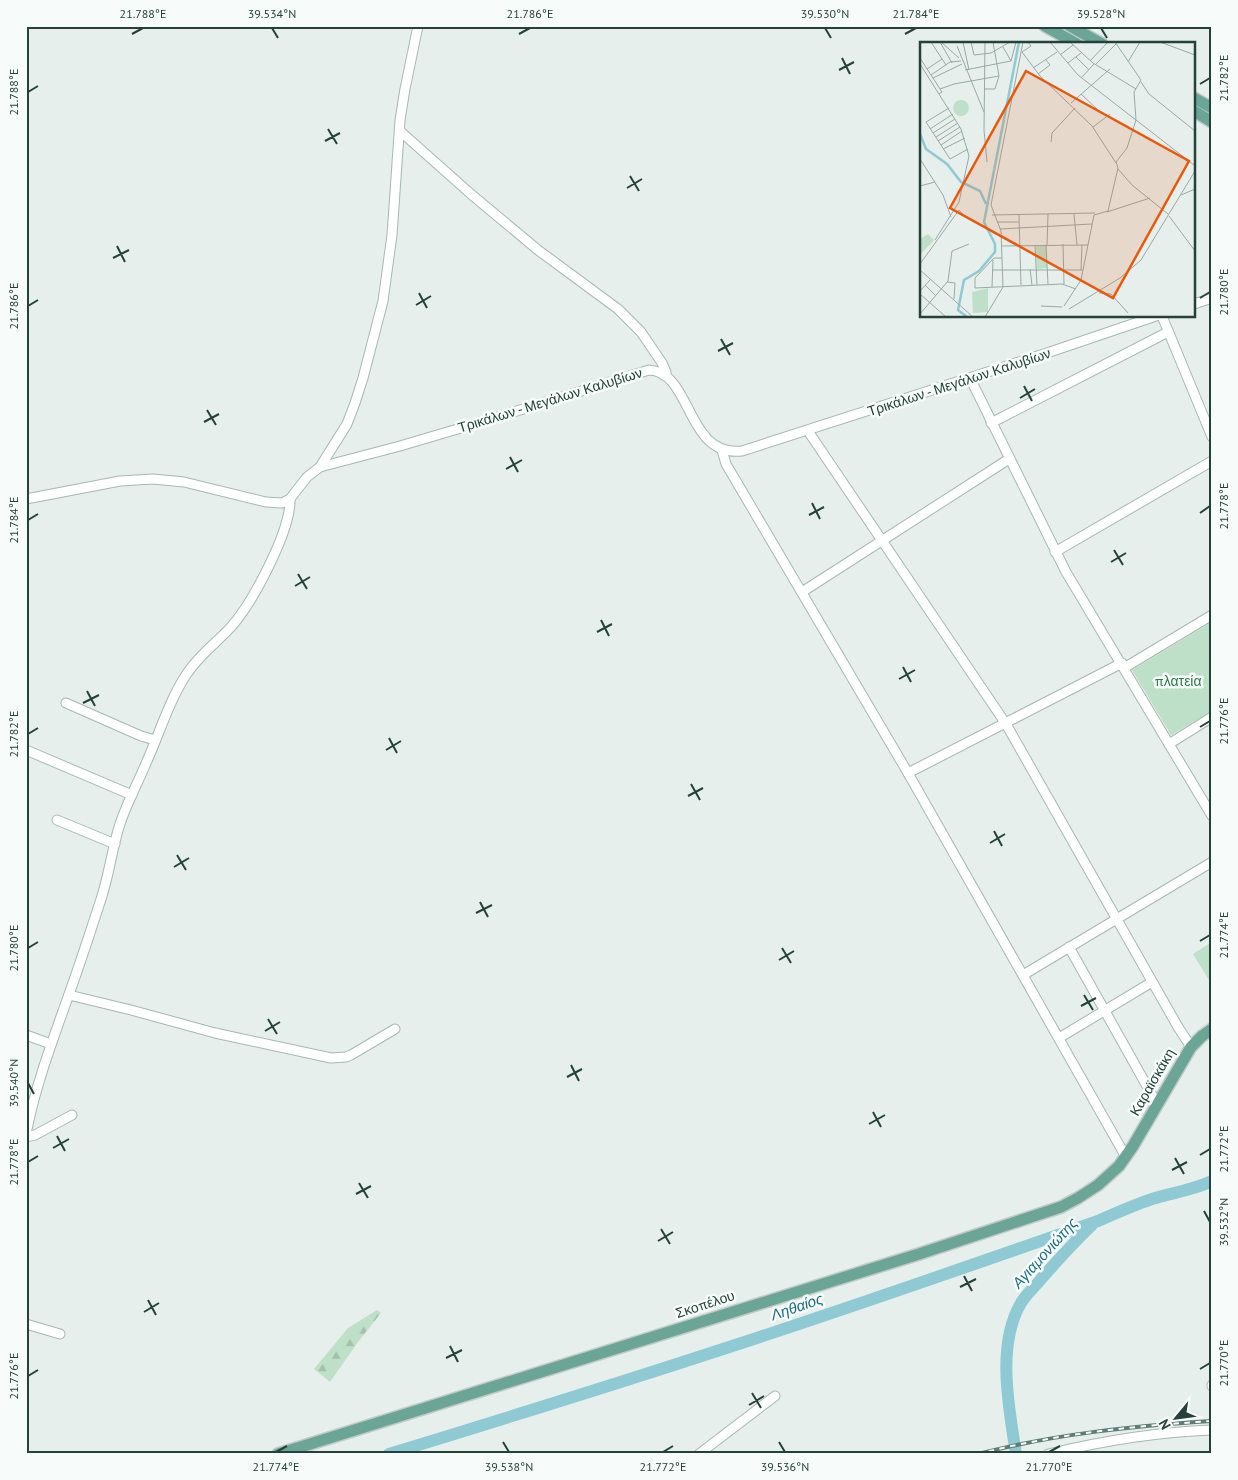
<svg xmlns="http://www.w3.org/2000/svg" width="1238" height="1480" viewBox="0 0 1238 1480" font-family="'PT Sans',sans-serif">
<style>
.forest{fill:url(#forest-firs)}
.park{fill:#bfe0c8}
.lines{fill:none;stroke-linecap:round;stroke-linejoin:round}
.river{stroke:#8ec9d4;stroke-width:12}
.minor-casing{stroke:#a8b8b2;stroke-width:11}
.major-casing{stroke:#c2cac8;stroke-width:14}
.minor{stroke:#fff;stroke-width:9}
.major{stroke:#6aa596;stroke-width:11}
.rail-casing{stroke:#5f7d75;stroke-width:4}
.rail{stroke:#f7fbf9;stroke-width:2;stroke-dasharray:5.5;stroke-linecap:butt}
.ticks{fill:none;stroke:#24423a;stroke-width:2}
.labels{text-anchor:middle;stroke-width:5;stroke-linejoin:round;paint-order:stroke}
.street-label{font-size:14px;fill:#24423a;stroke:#f7fbf9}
.park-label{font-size:14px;fill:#2d7a4b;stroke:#f7fbf9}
.water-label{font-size:15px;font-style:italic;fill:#1c6f80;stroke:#f7fbf9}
.inset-river{fill:none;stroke:#8ec9d4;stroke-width:2.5}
.inset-road{fill:none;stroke:#98aaa4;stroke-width:1}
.view{fill:#e8590c;fill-opacity:0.15;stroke:#e8590c;stroke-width:2.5}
.inset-edge{fill:none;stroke:#24423a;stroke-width:2.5}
.neatline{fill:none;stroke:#24423a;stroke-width:2}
.ticks-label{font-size:12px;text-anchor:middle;fill:#24423a}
</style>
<defs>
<pattern id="forest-firs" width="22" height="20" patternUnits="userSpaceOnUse" patternTransform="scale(1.25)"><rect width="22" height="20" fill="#bfe0c8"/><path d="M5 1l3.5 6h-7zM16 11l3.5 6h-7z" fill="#a4c1ad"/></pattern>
</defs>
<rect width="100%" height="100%" fill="#e6efeb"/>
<path class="forest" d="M377,1310L381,1313L358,1342L330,1382L314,1369L348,1328Z"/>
<g class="park">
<path d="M1212,622V711L1171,735L1132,670Z"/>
<path d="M1212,942V985L1193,954Z"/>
</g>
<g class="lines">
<g class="river">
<path d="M389,1454C500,1420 610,1386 720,1350C847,1309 972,1265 1098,1221C1116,1213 1134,1205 1152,1199C1172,1193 1193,1190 1212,1181"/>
<path d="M1016,1454C1009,1408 996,1345 1021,1303C1026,1294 1035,1287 1041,1279C1057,1261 1073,1243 1091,1226"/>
</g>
<defs>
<g id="minor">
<path d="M400,131L472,195L538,250L618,309L641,332L662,363L666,372V375"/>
<path d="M1194,304L1212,298"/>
<path d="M1162,316L1212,437"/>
<path d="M970,378L1066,572L1212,816"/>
<path d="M991,423L1168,332"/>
<path d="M808,431L1006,724L1178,1027L1191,1047"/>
<path d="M722,450L726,464L908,773L1126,1157"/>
<path d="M320,467L347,424L355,403L363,378L383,301L392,235L400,120L405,89L418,26"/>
<path d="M26,499L120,481L153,479L184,482L266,502L282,503L290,499L307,477L320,467L400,446L488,420L649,370C693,372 685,457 742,451L1044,354L1156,316"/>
<path d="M1055,552L1212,461"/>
<path d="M802,592L1009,459"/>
<path d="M1124,668L1212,615"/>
<path d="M66,703L141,736L155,740"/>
<path d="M1169,744L1212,717"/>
<path d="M26,750L132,795"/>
<path d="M908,773L1122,663"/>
<path d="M57,820L115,844"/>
<path d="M1069,947L1157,1104"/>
<path d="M1023,975L1212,862"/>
<path d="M69,995L131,1010L215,1033L331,1058L346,1057L351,1055L395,1029"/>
<path d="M26,1035L51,1044"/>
<path d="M1059,1038L1152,982"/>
<path d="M26,1134C35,1087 52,1042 68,997C80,964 91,930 102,896C109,874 112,850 119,827C126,804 138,783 147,761C160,732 169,701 186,675C198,656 215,644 230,628C252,604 291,531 290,499"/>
<path d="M26,1137L35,1135L72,1115"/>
<path d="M26,1324L60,1334"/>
<path d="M1212,1385V1386"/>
<path d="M699,1454L775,1396"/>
<path d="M1048,1454C1102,1441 1157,1432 1212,1430"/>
</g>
<g id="major">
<path d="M1045,26L1077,44"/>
<path d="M1070,26L1102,44"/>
<path d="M1194,98L1212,108"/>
<path d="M1194,111L1212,122"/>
<path d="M278,1454L919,1254L1061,1207L1078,1198L1098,1185L1119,1166L1133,1146L1191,1047L1202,1036L1212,1029"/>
</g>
</defs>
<use href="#minor" class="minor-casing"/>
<use href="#major" class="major-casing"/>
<use href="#minor" class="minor"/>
<use href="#major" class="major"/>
<defs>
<path id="rail" d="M978,1454C1055,1434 1133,1426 1212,1421"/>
</defs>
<use href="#rail" class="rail-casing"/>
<use href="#rail" class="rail"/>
</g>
<path class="ticks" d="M272,28L278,38M825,28L831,38M1101,28L1107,38M132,34L143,28M519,34L530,28M905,34L916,28M842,58L850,74M839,70L854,62M1200,84L1210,78M28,92L38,86M328,129L337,144M325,141L340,133M630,176L639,191M627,188L642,179M117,246L125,262M113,258L129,250M419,293L427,308M1200,298L1210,292M416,305L431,296M28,306L38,300M721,339L730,355M718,351L733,343M1024,386L1032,401M1020,398L1035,389M207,410L216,425M204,422L219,414M510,457L518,472M506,469L522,460M812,503L820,519M1200,513L1210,506M809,515L824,507M28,520L38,514M1114,550L1123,565M1111,562L1126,553M298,574L307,589M295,586L310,577M601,620L609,636M597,632L612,624M903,667L911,682M899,679L915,670M87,691L95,706M83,703L99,695M1200,727L1210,721M28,734L38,728M389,738L397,753M386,750L401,741M691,784L700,800M688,796L703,788M994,831L1002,846M990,843L1005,834M177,855L186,870M174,867L189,858M480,902L488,917M476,913L492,905M1200,941L1210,935M28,948L38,942M782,948L791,963M779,960L794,951M1084,995L1093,1010M1081,1006L1096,998M268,1019L277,1034M265,1031L280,1022M571,1065L579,1081M567,1077L582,1069M28,1083L34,1094M873,1112L881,1127M869,1124L885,1115M57,1136L65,1151M53,1148L69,1139M1200,1155L1210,1149M1175,1158L1184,1174M28,1162L38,1156M1172,1170L1187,1162M359,1183L368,1198M356,1194L371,1186M1204,1211L1210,1222M661,1229L670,1244M658,1241L673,1232M964,1276L972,1291M960,1287L976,1279M148,1300L156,1315M144,1312L159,1303M450,1346L458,1362M446,1358L462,1350M1200,1369L1210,1363M28,1376L38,1370M752,1393L761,1408M749,1405L764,1396M503,1442L509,1452M779,1442L785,1452M276,1452L287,1446M663,1452L673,1446M1049,1452L1060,1446"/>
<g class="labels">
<g class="street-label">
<text transform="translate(959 382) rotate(-18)" y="5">Τρικάλων - Μεγάλων Καλυβίων</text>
<text transform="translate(550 400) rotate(-17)" y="5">Τρικάλων - Μεγάλων Καλυβίων</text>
<text transform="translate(1152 1082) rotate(-60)" y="5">Καραϊσκάκη</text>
<text transform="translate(705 1304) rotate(-18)" y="5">Σκοπέλου</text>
</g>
<g class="park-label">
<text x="1178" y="686">πλατεία</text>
</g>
<g class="water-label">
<text transform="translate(1045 1253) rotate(-48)" y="5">Αγιαμονιώτης</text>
<text transform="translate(797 1307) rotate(-19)" y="5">Ληθαίος</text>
</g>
</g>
<g transform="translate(920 42)">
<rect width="275" height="275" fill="#e6efeb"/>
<path d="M33 66a8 8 0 1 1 16 0a8 8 0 1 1-16 0ZM8,192L14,198L0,213V197ZM126,203L127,226L117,227L116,204ZM68,246V270L53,271L52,250Z" fill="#bfe0c8"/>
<path class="inset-river" d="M0,92L6,107L27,122L41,140L60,149L66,162M47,275L38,268L44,238L59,229L75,210V202L64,180L99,0"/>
<path class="inset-road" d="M11,0L26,23M20,0L32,21M21,0L39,16M43,0L49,28M51,0L54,13L71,11L90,0M65,0L64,88L67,120M73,0L79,34M130,0L158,33L274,123M150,0L173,21L216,47M240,0L275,13M37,4L64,70M83,5L91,19M102,10L120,34L172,84L196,121M102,10L111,4L108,0M140,13L153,3M156,15L169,28M0,16L22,50L19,52M91,19L96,0M170,19L188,0M208,20L220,0M148,21L161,11M0,22L41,87L49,114L39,160L15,198M175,23L196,2M113,26L137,10M7,27L22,17M45,28L91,19M118,32L130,23L126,18M11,33L30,20L41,19M13,36L42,22M161,36L174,22M221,40L229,52L275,89M20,47L34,42L79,34M65,47H75L79,34M161,52L177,67M151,61L190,27M29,66L6,80L30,117L48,107M173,85L190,72M10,87L33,72M13,91L35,77M16,95L38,81M18,99L40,85M131,100L132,91L155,66M21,103L42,89M23,107L45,96M0,117L23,153L31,175M198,127L212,143L248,172M0,144L15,140M261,153L275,147M187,170L230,156M154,172L157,203M72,173L175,171M99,173L101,243M249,174L275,209M77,180H99M80,187L172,182M143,202L144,242M115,203L117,243M126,203L128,242M127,203L128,172M82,204L168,203M82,216H74L55,236V246L142,242L156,247M0,222L39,168L45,175M110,227L112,243M0,228L53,275M72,228H163M161,228L162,203M27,240L35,241L34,257M5,243L16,254M72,245L73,218M0,249L11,237M179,251L191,252L208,271M0,252L26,275M121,264L142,265M144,264L161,238L174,173L188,169L198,126L196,120L207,106L216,78L214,50L221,38L195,0M149,267L200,236L221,218L275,129M0,272L28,239L32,209L49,202M65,275L83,245L81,189L71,163L103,0"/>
<path class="view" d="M106,29L269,119L193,256L30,166Z"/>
<rect width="275" height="275" class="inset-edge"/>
</g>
<rect width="1238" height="1480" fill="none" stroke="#f7fbf9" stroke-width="55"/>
<g transform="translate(1176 1418) rotate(241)" stroke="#f7fbf9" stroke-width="4" paint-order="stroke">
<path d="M0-4L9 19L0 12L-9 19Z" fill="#24423a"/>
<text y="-8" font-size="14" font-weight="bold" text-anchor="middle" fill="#24423a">N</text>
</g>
<rect x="28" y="28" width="1182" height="1424" class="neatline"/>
<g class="ticks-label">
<text x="143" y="18">21.788°E</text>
<text x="272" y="18">39.534°N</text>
<text x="530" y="18">21.786°E</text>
<text x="825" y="18">39.530°N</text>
<text x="916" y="18">21.784°E</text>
<text x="1101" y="18">39.528°N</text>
<text transform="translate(1224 78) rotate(-90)" y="4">21.782°E</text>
<text transform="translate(14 92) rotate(-90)" y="4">21.788°E</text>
<text transform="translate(1224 292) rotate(-90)" y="4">21.780°E</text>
<text transform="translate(14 306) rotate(-90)" y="4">21.786°E</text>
<text transform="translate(1224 506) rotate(-90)" y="4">21.778°E</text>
<text transform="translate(14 520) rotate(-90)" y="4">21.784°E</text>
<text transform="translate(1224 721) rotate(-90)" y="4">21.776°E</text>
<text transform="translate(14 734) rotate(-90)" y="4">21.782°E</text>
<text transform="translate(1224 935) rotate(-90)" y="4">21.774°E</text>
<text transform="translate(14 948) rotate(-90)" y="4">21.780°E</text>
<text transform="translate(14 1083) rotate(-90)" y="4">39.540°N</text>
<text transform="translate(1224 1149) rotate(-90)" y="4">21.772°E</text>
<text transform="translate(14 1162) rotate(-90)" y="4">21.778°E</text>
<text transform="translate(1224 1222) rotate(-90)" y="4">39.532°N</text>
<text transform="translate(1224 1363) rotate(-90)" y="4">21.770°E</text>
<text transform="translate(14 1376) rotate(-90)" y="4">21.776°E</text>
<text x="276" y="1471">21.774°E</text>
<text x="509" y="1471">39.538°N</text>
<text x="663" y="1471">21.772°E</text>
<text x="785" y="1471">39.536°N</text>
<text x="1049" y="1471">21.770°E</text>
</g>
</svg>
